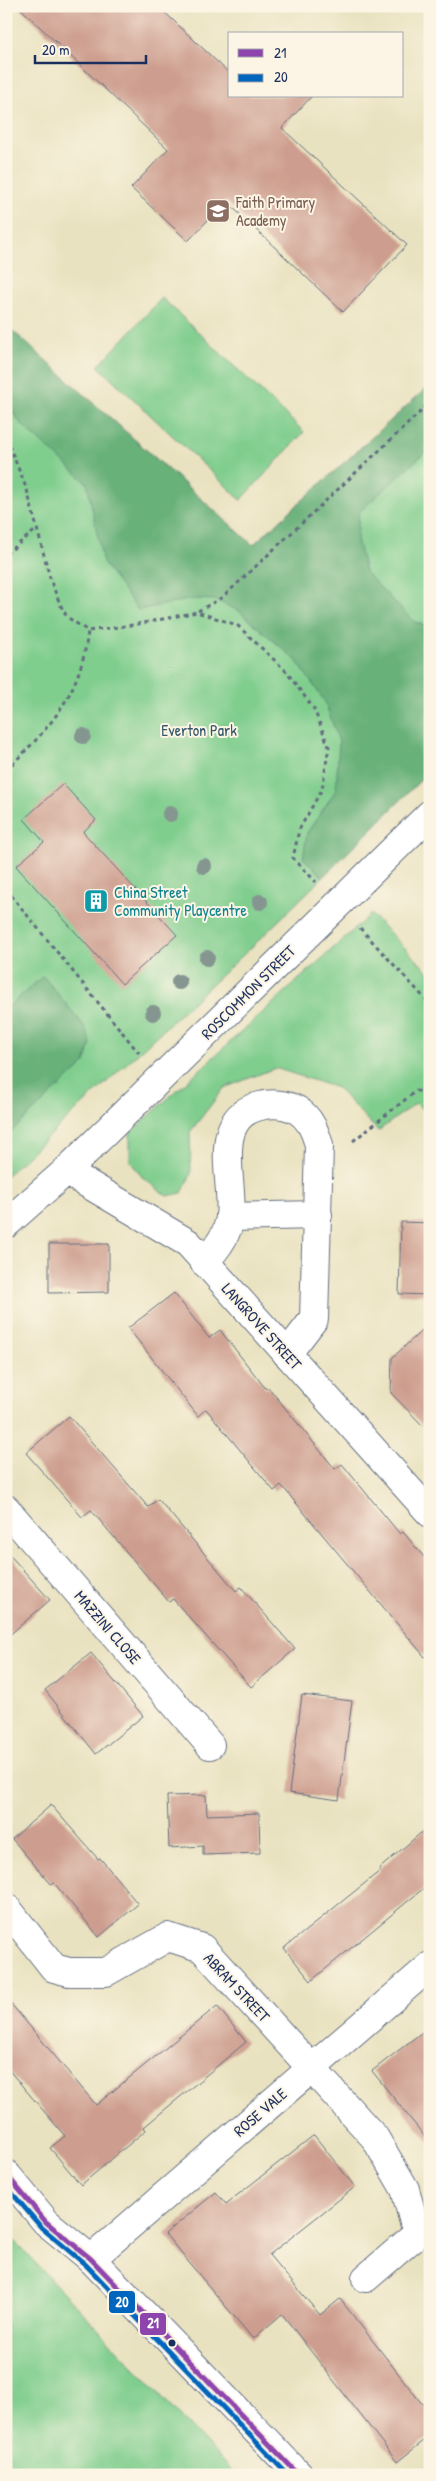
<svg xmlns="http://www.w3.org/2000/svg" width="436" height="2481" viewBox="0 0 436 2481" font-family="'Patrick Hand',sans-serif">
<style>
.green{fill:#80ce8e;stroke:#4e7e76}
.forest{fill:#68b179;stroke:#42706c}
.building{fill:#cd9e8f}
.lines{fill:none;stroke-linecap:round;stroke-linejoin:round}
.minor-casing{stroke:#636e80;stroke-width:30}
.path{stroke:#636e80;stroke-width:3;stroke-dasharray:4 4;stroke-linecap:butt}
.minor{stroke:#fff;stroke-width:28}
.bus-1-casing{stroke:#fcf5e5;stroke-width:9}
.bus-2-casing{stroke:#fcf5e5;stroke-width:9}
.bus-1{stroke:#8e44ad;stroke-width:5}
.bus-2{stroke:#0065bd;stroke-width:5}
.tree{fill:#859691}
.bus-dot{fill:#1b2f5e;stroke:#fcf5e5;stroke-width:2}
.labels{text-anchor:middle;stroke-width:4;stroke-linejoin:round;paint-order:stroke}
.education-label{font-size:16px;fill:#785e54;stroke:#fcf5e5;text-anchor:start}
.park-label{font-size:16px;fill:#34576a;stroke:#fcf5e5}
.culture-label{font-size:16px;fill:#0d838f;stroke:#fcf5e5;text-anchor:start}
.street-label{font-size:16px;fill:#1b2f5e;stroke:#fcf5e5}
.line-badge{stroke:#fcf5e5;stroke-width:2}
.badge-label{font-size:14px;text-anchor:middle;font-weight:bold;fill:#fff}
</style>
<rect width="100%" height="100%" fill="#fcf5e5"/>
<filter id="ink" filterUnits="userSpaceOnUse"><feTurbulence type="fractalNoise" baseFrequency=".02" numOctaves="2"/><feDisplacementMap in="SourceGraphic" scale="10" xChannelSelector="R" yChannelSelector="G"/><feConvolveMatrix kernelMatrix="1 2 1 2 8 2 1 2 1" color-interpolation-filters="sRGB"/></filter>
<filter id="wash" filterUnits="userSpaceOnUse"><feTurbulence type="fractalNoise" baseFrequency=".0096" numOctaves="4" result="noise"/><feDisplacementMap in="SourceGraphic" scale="20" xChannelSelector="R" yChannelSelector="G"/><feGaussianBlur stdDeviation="1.12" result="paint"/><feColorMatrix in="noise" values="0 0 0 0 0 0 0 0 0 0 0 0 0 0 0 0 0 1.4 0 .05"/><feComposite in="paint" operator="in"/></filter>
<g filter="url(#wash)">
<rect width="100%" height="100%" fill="#e9e2c0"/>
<g class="green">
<path d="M162,298L304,432L241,500L98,366Z"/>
<path d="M6,325L253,545L430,385V771L258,941L6,1176Z"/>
<path d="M371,914L430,973V1116L416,1103L378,1131L337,1088L275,1068L224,1088L190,1132L191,1174L182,1193L167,1196L142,1177L130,1160V1133Z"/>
<path d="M6,2232L236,2475H6Z"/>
</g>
<g class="forest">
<path d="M6,325L253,545L430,385V448L359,512L357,539L365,572L413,621L430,628V771L323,877L303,858L307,833L336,790L339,742L325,702L296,660L239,611L215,600L193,599L138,610L103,563L87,483L21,424L6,402Z"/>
<path d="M43,976L85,1027L91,1044L85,1063L6,1137V1009Z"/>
</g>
<g id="blocks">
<g class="building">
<path d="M18,6H158L230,74V96H312L282,128L407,245L343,312L226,201L188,241L131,188L168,149Z"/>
<path d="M63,784L96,820L83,832L177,935L122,984L16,866L44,842L24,819Z"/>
<path d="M401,1222L430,1223V1295L399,1294Z"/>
<path d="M49,1244H109V1292L49,1293Z"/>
<path d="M174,1293L209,1338L220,1330L266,1389L268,1387L335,1469L342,1464L400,1534L403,1532L430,1564V1663L281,1485L274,1491L206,1409L198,1416L128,1328Z"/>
<path d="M430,1323V1433L391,1393L392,1358Z"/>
<path d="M69,1416L148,1507L158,1499L236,1591L241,1587L295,1649L251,1687L173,1599L169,1602L91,1510L82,1517L26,1453Z"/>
<path d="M6,1551L50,1600L6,1638Z"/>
<path d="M91,1653L143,1716L96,1754L45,1690Z"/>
<path d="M302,1695L352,1701L339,1800L289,1793Z"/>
<path d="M206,1795L207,1815L259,1813L260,1853L203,1855V1846L169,1848L167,1796Z"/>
<path d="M51,1805L98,1859L100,1858L138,1904L99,1937L54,1883L51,1884L12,1839Z"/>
<path d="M430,1825V1883L311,1981L284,1948L380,1871L379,1869Z"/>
<path d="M6,1998L96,2105L217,2006L246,2042L144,2127L146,2130L81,2185L50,2148L65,2136L6,2067Z"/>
<path d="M430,2026V2143L372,2071Z"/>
<path d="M314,2135L355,2187L269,2255L320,2315L340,2299L430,2414V2436L397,2462L282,2314L253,2339L165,2234L216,2192L226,2204Z"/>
</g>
</g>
</g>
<g filter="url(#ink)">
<use href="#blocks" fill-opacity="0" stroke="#636e80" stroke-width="1"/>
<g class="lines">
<defs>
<g id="minor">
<path d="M66,1171L188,1243L430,1513"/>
<path d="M230,1217L318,1215"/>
<path d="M6,1224L66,1171L430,814"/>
<path d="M204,1262C216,1250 228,1234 230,1217C235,1182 209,1118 260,1106C272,1103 286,1104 297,1110C310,1118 315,1131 319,1145L314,1319L287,1354"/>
<path d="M6,1509L210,1745"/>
<path d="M6,1907L54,1968L69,1972H106L168,1937L202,1948L375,2138L405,2189L417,2234L366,2278"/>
<path d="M6,2174L46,2222L91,2259L299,2475"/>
<path d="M91,2259L430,1966"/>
</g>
</defs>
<use href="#minor" class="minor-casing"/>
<g class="path">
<path d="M6,438L27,490L51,582L61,606L67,617L88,631L133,625L197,612L237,625L285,670L314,709L329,747L322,789L299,830L293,858L316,882"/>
<path d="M6,554L37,529"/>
<path d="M198,611L223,597L430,403"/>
<path d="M6,770C50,728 81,694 88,631"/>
<path d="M6,889L139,1053"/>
<path d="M360,928L430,1004"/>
<path d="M353,1141L416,1091L430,1092"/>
</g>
<use href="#minor" class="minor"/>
<defs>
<path id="bus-1" d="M6,2174L46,2222L91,2259L299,2475"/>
<path id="bus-2" d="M6,2186L41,2227L86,2265L288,2475"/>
</defs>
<use href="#bus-1" class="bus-1-casing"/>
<use href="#bus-2" class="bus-2-casing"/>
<use href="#bus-1" class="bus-1"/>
<use href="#bus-2" class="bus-2"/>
</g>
<g class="tree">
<circle cx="83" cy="736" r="8"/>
<circle cx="170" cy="814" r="8"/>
<circle cx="204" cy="866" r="8"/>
<circle cx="260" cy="902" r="8"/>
<circle cx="207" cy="958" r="8"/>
<circle cx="179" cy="982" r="8"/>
<circle cx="153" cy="1013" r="8"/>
</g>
</g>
<defs>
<symbol id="school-square" viewBox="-11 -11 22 22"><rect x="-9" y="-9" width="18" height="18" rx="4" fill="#8d6e63" stroke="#fcf5e5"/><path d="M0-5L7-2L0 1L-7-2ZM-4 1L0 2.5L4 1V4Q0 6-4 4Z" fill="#fff"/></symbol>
<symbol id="building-square" viewBox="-11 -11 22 22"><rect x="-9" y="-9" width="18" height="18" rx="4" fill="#0f9aa8" stroke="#fcf5e5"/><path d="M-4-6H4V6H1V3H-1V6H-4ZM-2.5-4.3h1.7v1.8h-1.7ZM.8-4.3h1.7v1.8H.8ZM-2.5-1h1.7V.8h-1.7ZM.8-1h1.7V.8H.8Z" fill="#fff"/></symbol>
</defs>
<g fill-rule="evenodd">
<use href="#school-square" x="204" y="197" width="28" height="28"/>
<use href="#building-square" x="82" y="887" width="28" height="28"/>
</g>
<circle class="bus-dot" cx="172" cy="2343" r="4.5"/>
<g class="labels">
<g class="education-label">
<text x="236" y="208">Faith Primary<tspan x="236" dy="18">Academy</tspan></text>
</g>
<g class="park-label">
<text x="199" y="736">Everton Park</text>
</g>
<g class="culture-label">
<text x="114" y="898">China Street<tspan x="114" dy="18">Community Playcentre</tspan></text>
</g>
<g class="street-label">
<text transform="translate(248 992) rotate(-45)" y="6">ROSCOMMON STREET</text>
<text transform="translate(262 1326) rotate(48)" y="6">LANGROVE STREET</text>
<text transform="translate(108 1627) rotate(49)" y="6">MAZZINI CLOSE</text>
<text transform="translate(237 1987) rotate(47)" y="6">ABRAM STREET</text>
<text transform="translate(260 2112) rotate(-41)" y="6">ROSE VALE</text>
</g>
</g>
<g class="line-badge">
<rect x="108" y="2290" width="28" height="24" rx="5" fill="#0065bd"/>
<rect x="139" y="2312" width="28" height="24" rx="5" fill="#8e44ad"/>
</g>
<g class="badge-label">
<text x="122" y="2307">20</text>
<text x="153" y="2328">21</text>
</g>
<rect width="436" height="2481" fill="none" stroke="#fcf5e5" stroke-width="25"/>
<rect x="228" y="32" width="175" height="65" fill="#fcf5e5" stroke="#a2a6af"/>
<rect x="238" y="49" width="25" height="8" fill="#8e44ad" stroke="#a2a6af"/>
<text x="274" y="58" font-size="15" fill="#1b2f5e">21</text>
<rect x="238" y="74" width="25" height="8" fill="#0065bd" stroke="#a2a6af"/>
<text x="274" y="82" font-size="15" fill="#1b2f5e">20</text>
<path d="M35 55v8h111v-8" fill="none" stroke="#1b2f5e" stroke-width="2.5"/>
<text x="42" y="55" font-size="15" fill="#1b2f5e" stroke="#fcf5e5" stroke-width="4" paint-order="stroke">20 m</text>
</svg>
